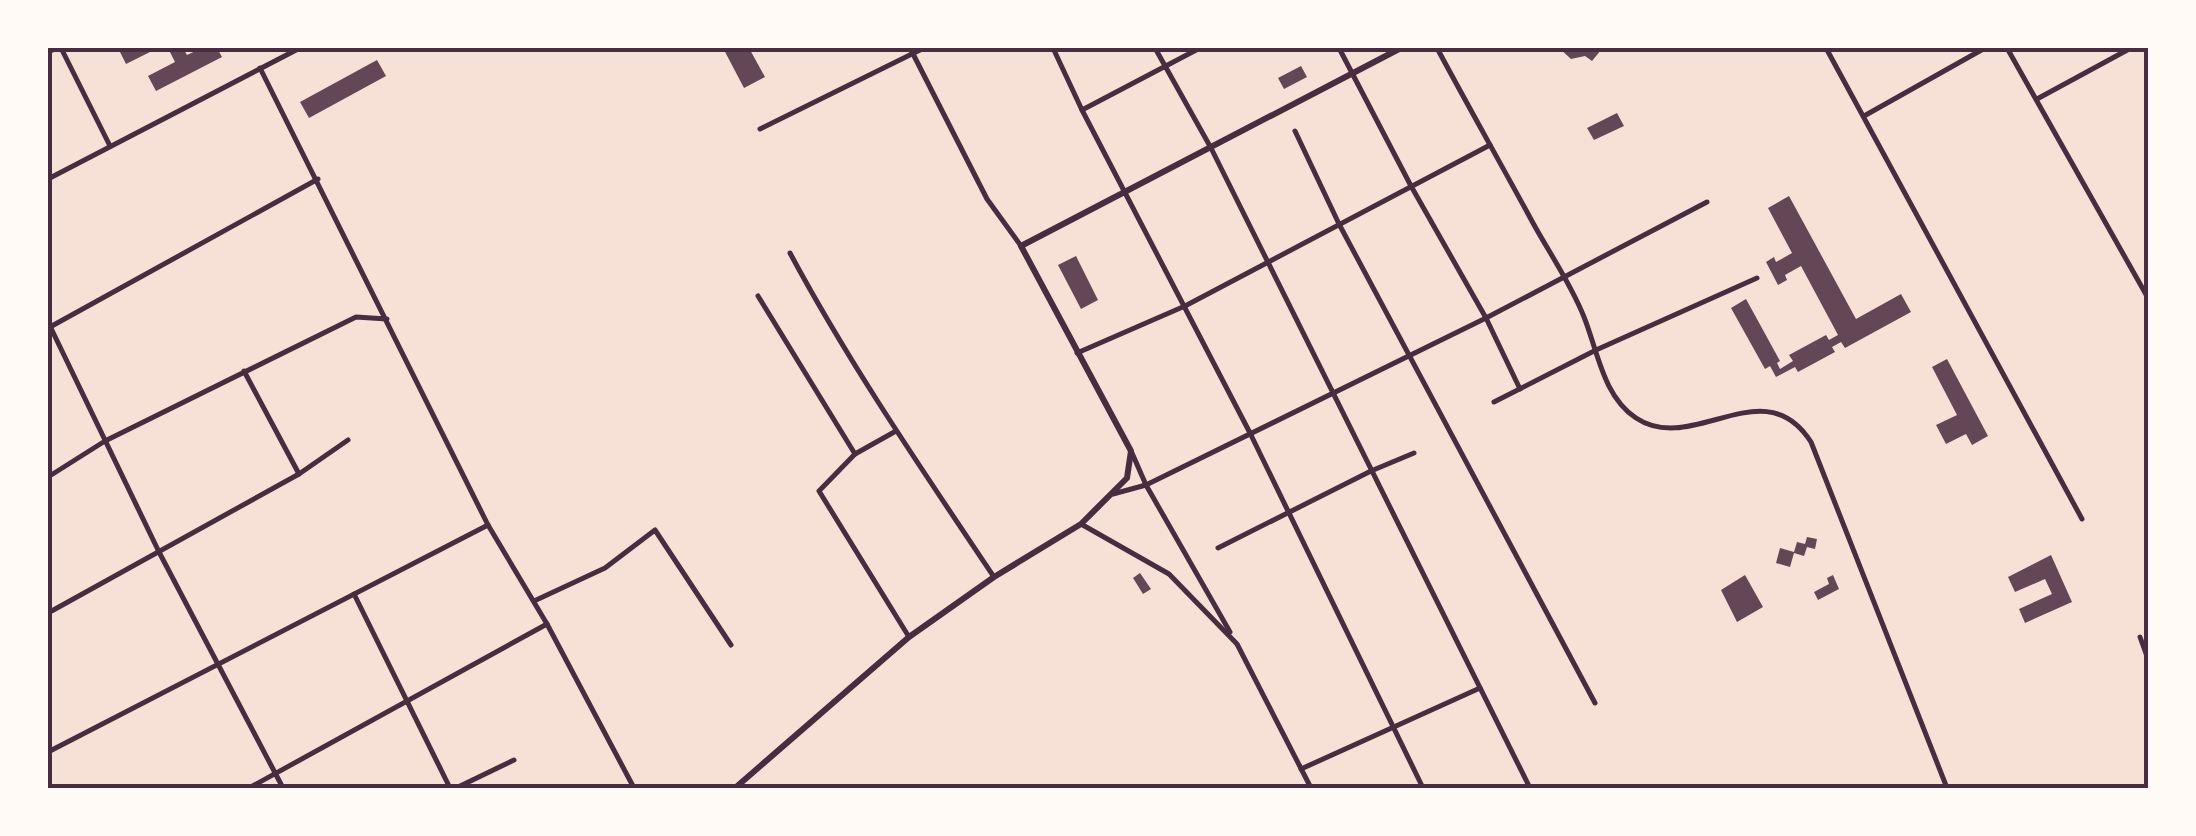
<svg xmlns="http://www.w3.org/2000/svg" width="2196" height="836" viewBox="0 0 2196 836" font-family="'Nunito Sans',sans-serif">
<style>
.building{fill:#644757}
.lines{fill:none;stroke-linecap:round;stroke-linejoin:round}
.minor{stroke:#4a2c40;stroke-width:5}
.secondary{stroke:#4a2c40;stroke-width:6}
.neatline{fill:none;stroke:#4a2c40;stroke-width:4}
</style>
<rect width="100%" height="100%" fill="#f7e1d7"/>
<g class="building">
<path d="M118,48H158L126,64Z"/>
<path d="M168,48H183L187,55L202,48H217L222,57L156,91L148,76L175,62Z"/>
<path d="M723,48H749L765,77L744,88Z"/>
<path d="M1559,48H1597L1601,50L1592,61L1585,56L1571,59Z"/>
<path d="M377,60L386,76L309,118L300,102Z"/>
<path d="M1301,66L1307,77L1284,89L1278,78Z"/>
<path d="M1617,113L1624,126L1594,140L1587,128Z"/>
<path d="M1789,196L1856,319L1901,294L1911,312L1845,348L1841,342L1832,347L1835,352L1798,372L1795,367L1776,377L1770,366L1765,369L1731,308L1746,299L1780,361L1777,363L1780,369L1793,361L1789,355L1826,335L1829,340L1838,335L1801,266L1785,275L1787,280L1778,285L1766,262L1774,257L1776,262L1792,253L1768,208Z"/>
<path d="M1076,256L1098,300L1081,309L1058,265Z"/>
<path d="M1947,359L1988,436L1972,445L1966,434L1946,444L1936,425L1957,415L1932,367Z"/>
<path d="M1807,537L1817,539L1815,549L1807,547L1804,556L1794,553L1790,567L1776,563L1780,548L1794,552L1797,542L1805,544Z"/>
<path d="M2051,555L2072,602L2025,623L2019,609L2052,594L2045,579L2015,592L2008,577Z"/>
<path d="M1140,573L1151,589L1143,594L1133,578Z"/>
<path d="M1745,575L1763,607L1737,622L1721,590Z"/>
<path d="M1833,575L1839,589L1818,600L1814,592L1829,584L1827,578Z"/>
</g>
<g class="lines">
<g class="minor">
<path d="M61,48L110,146"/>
<path d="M910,48L987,199L1021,246"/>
<path d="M1053,48L1082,110L1250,433L1423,788"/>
<path d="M1155,48L1211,148L1530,788"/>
<path d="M1339,48L1411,186L1486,318L1520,389"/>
<path d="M1437,48C1468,106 1501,164 1533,223C1550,254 1571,284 1584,317C1598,352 1603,396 1636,418C1693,456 1764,368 1811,442L1947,788"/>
<path d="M1826,48L2082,519"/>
<path d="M2007,48L2148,298"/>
<path d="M48,52L57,48"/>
<path d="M260,68L488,525L547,624L634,788"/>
<path d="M2037,99L2131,48"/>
<path d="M1082,110L1200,48"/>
<path d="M1864,116L1985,48"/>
<path d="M760,129L924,48"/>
<path d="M1295,131L1339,224L1595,703"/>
<path d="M48,179L300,48"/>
<path d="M790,253C850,365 923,471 994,577"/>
<path d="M758,296L855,454"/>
<path d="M48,322L159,552L283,788"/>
<path d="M50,327L318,179"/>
<path d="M1077,353L1185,306L1490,145"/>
<path d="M244,371L299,474"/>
<path d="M1494,402L1596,350L1757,278"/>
<path d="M896,431L855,454L819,491L909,637"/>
<path d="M1132,453L1146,485L1230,632"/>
<path d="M48,477L105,441L356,317L387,319"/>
<path d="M1113,494L1146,485L1486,318L1707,202"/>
<path d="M1081,524L1169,574L1237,644L1311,788"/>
<path d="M1218,548L1371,471L1414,453"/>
<path d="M354,594L450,788"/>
<path d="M534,601L605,568L655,530L731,645"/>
<path d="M48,613L299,474L348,440"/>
<path d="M2140,637L2148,659"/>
<path d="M48,752L488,525"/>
<path d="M1301,769L1480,688"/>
<path d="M249,788L547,624"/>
<path d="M456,788L514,760"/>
</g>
<path class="secondary" d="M735,788L909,637L994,577L1081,524L1127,478L1131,451L1021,246L1401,48"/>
</g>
<rect width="2196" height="836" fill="none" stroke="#fffaf5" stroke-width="100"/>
<rect x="50" y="50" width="2096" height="736" class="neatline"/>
</svg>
